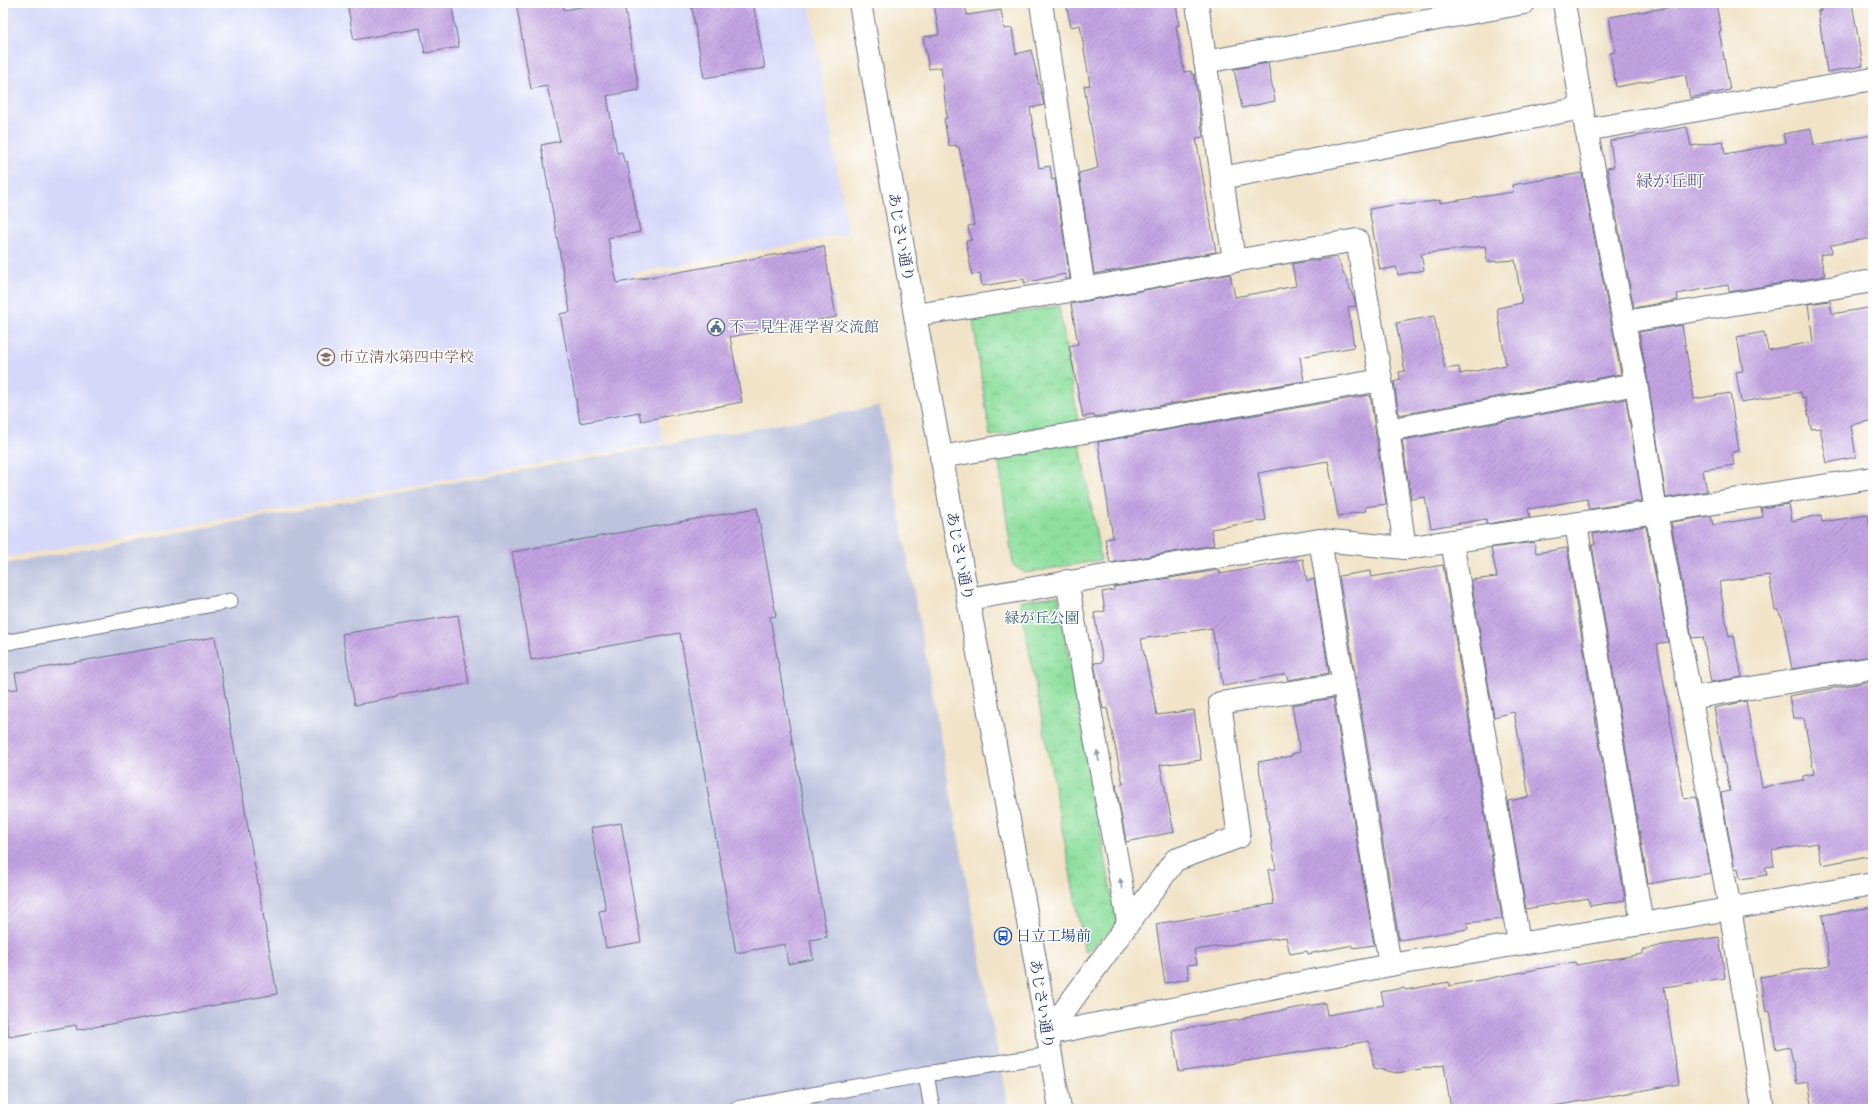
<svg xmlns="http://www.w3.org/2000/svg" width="1876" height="1112" viewBox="0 0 1876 1112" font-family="Cardo,'Noto Serif JP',serif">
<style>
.built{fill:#d5d8f9}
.industrial{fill:#bdc3de}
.park{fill:url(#park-crowns);stroke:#55877e}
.building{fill:url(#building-hatch)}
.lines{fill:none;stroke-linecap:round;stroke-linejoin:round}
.service-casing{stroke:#666e83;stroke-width:17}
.minor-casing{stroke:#666e83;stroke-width:24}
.tertiary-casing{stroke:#666e83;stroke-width:24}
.service{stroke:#fff;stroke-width:15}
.minor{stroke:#fff;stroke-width:22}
.tertiary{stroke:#fff;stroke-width:22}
.oneway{fill:#8d97ae}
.labels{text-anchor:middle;stroke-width:3;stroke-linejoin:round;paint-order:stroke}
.street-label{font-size:15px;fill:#1b2f5e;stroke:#fff}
.service-label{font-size:15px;fill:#4e5e75;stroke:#fff;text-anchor:start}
.education-label{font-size:15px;fill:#785e54;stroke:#fff;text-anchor:start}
.park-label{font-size:15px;fill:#385b6e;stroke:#fff}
.transit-label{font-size:15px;fill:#164399;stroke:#fff;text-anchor:start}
.quarter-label{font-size:17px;fill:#56588d;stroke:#fff}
</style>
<defs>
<pattern id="park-crowns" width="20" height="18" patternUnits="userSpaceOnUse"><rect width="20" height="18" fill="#8fdf9e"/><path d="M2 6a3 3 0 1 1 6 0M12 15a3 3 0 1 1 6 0" fill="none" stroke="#7bc08a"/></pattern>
<pattern id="building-hatch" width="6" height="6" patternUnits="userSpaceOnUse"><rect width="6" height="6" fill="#c4a4e3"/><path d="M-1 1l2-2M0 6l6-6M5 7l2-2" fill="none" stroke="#9e86bb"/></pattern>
</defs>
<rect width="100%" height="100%" fill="#fff"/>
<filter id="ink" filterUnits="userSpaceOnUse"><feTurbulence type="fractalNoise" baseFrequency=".025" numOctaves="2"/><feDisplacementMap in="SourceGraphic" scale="8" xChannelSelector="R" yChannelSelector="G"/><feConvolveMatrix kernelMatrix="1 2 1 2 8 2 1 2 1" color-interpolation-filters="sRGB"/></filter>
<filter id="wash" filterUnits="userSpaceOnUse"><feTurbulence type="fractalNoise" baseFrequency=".012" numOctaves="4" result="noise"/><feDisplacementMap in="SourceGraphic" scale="16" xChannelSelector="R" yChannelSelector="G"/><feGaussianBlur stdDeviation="0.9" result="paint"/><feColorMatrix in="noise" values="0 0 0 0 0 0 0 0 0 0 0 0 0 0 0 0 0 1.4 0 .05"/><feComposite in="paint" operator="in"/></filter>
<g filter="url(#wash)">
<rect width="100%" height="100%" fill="#f1e3c7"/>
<path class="built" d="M3,3H809L848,234L634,273L663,442L3,558Z"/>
<path class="industrial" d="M880,406L1008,1109H3V564Z"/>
<g class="park">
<path d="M1059,306L1078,421L990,436L973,320Z"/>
<path d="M1079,440L1101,560L1025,573L1013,565L998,456Z"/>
<path d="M1058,596L1117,924L1085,953L1020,601Z"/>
</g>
<g id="blocks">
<g class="building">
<path d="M347,3H451L459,47L425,53L420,28L354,40Z"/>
<path d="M516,3H563L564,10L602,3H624L639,90L607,96L617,153L622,152L624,162L627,161L640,232L608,238L617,283L824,246L836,317L730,337L742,402L641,421L639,412L580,423L560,314L570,312L541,145L560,141L547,86L531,89Z"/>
<path d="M691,3H753L765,68L704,78Z"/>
<path d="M934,3H965L967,15L1001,10L1004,29L1012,28L1016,54L1031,50L1044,105L1030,108L1039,168L1050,166L1052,180L1055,179L1070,279H1066L1065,274L1024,283V279L982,286L980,273L972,275L966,241L971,240L968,226L974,225L959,147H956V145L949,146L944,119L947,118L941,67L929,69L923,37L939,35Z"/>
<path d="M1066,3H1176L1179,26H1176L1184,72L1191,71L1192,75L1194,74L1203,137L1196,138L1216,252L1094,274L1079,173L1098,168L1084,86L1090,85L1080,25L1071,27Z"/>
<path d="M1676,3H1716L1721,31H1719L1730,90L1690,98L1685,74L1616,87L1610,53L1615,52L1609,17L1677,6Z"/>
<path d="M1820,3H1852L1863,66L1827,72L1818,11L1821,10Z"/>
<path d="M1268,63L1275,101L1242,108L1234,69Z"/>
<path d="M1687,127L1691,146L1723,141L1725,154L1785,143L1783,134L1811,129L1814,145L1873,135V238L1831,245L1832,253L1820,255L1825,276L1729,292L1728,285L1677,294L1678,300L1634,308L1607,168L1614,167L1610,141Z"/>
<path d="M1582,173L1621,374L1399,415L1394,382L1400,380L1399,372L1405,371L1396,323L1434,316L1445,369L1459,367L1460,374L1506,365L1497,308L1522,303L1515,260L1487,262L1485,246L1421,254L1424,270L1398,275L1396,267L1380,270L1369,209L1405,203L1406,205L1440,200V203L1513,192L1512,185Z"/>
<path d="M1337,257L1354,298L1356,306L1348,307L1354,347L1300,357L1304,381L1094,417V415L1083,417L1069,346L1078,344L1071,304L1230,274L1235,297L1296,286L1292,264Z"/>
<path d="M1830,301L1832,314L1873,307V420L1851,425L1856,457L1827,463L1820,428L1811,429L1805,397L1802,398L1801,392L1741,402L1736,372L1743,371L1737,337L1764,332L1768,350L1813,342L1808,304Z"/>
<path d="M1682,325L1694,399L1730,393L1739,451L1732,452L1734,465L1703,470L1707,491L1666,498L1648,382L1639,332Z"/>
<path d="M1370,395L1386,504L1365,507L1366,511L1338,516L1328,461L1258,473L1266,520L1211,529L1214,545L1110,563L1105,539L1113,538L1098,442Z"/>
<path d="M1626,399L1642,501L1589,509L1587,499L1528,509L1530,517L1486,524V519L1431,528L1425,497L1411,499L1402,440Z"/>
<path d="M1789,504L1792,521L1821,515L1822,522L1868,515L1873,549V656L1792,669L1782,616H1780L1779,610H1775L1769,575L1746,578L1719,582L1729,637L1734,636L1742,677L1711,682L1703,637L1692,638L1671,522L1711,516L1713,525L1763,517L1761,508Z"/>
<path d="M757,508L776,616L770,617L827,937L810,940L813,959L788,964L785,944L736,953L680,633L531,660L512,552Z"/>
<path d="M1646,526L1668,642L1657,644L1684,799L1696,797L1711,873L1648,884L1592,544H1595L1593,534Z"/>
<path d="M1534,542L1536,553L1567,548L1625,900L1590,906L1588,898L1526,909L1508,801L1529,797L1514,712L1494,717L1471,580L1497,577L1491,548Z"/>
<path d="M1303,559L1307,581L1314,579L1329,673L1288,680L1286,674L1223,686L1212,628L1141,639L1157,715L1194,710L1201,760L1160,765L1174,832L1126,842L1116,785L1123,784L1107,708L1103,709L1094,663L1103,662L1094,613L1105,611L1102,592L1114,590V587L1219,570L1220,574Z"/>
<path d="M1443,565L1502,919L1467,923L1468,929L1399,940L1339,576L1370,571L1371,577Z"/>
<path d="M458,615L469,684L399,695V697L355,705L342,634Z"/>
<path d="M215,637L277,994L77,1030L76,1025L9,1037L3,1004V690L18,689L15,673Z"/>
<path d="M1873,681V855L1822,865L1817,843L1772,851L1774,866L1765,867L1767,875L1740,879L1738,868L1735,869L1721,793L1730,791L1714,708L1746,701L1762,787L1803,780V776L1814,774L1804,718H1793L1789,696Z"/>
<path d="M1333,698L1374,945L1353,948V945L1308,954L1307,951L1290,954L1286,937L1194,950L1197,964L1187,965L1189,979L1165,983L1156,924L1274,904L1268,870L1276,869L1258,762L1292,756V754L1300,752L1292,705Z"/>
<path d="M621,823L630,873L629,874L641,942L606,948L599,911L606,910L591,828Z"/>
<path d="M1873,907V1109H1813L1808,1082L1797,1084L1790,1047L1776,1050L1770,1011L1766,1012L1760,977L1830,965L1822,915Z"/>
<path d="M1719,937L1725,978L1664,987L1679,1084L1537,1109H1451L1444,1065L1397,1073L1374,1068L1369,1041L1179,1072L1172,1030L1245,1019V1017L1325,1003L1327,1015L1384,1005L1381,992L1404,988L1405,990L1449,982V986L1575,962L1576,965L1643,954V950L1662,945Z"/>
</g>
</g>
</g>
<g filter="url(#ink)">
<use href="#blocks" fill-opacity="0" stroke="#666e83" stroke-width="1"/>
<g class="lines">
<defs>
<g id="service">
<path d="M3,643L230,601"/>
<path d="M926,1074L932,1109"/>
<path d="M736,1109L926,1074L1050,1055"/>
</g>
<g id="minor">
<path d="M1041,3L1084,289"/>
<path d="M1197,3L1234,261"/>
<path d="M1564,3L1582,108L1636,384L1656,512L1730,909L1763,1109"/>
<path d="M1205,62L1524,3"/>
<path d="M1586,130L1873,79"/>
<path d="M1222,178L1582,108"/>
<path d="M915,315L1084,289L1234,261L1357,240L1381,380L1405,548"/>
<path d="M1624,322L1873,281"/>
<path d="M1388,430L1636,384"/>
<path d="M941,457L1381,380"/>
<path d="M1576,524L1642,924"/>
<path d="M1320,540L1390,965"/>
<path d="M1452,541L1519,943"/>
<path d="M1067,581L1128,922"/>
<path d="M968,599L1320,540L1405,548L1656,512L1873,478"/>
<path d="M1690,698L1873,668"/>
<path d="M1047,1034L1390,965L1642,924L1873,884"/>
<path d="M1047,1034L1175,860L1239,837L1220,703L1343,684"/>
</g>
<path id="tertiary" d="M860,3L915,315L1034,954L1060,1109"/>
</defs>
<use href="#service" class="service-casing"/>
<use href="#minor" class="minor-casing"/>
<use href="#tertiary" class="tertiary-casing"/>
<use href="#service" class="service"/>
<use href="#minor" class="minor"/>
<use href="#tertiary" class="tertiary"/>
</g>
<defs><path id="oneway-solid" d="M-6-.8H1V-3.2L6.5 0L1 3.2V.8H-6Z"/></defs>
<g class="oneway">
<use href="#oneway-solid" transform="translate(1098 756) rotate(-100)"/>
<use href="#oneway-solid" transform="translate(1121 884) rotate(-100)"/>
</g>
</g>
<defs>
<symbol id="civic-ring" viewBox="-11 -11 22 22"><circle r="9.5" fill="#fff" stroke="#5c6f8a" stroke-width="1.5"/><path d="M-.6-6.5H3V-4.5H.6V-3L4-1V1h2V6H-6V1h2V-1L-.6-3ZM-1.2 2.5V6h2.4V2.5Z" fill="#5c6f8a"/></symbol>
<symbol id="school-ring" viewBox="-11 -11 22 22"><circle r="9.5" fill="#fff" stroke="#8d6e63" stroke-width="1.5"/><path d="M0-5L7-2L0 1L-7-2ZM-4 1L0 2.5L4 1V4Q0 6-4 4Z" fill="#8d6e63"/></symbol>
<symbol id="bus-ring" viewBox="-11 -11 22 22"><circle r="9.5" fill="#fff" stroke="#1a4fb4" stroke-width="1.5"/><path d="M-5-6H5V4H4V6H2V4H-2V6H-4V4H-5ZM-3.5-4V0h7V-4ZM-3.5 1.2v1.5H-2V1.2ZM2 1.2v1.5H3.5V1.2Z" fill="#1a4fb4"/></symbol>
</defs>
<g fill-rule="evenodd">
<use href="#civic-ring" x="706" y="317" width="20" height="20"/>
<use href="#school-ring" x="316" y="347" width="20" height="20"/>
<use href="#bus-ring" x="993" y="926" width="20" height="20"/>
</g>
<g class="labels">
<g class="street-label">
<text transform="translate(901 237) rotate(80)" y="5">あじさい通り</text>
<text transform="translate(960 556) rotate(79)" y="5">あじさい通り</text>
<text transform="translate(1042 1004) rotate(81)" y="5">あじさい通り</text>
</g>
<g class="service-label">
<text x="729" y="332">不二見生涯学習交流館</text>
</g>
<g class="education-label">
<text x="339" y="362">市立清水第四中学校</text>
</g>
<g class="park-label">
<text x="1042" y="623">緑が丘公園</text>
</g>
<g class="transit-label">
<text x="1016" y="941">日立工場前</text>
</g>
<g class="quarter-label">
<text x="1670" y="187">緑が丘町</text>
</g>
</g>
<rect width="1876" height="1112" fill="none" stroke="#fff" stroke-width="16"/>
</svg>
